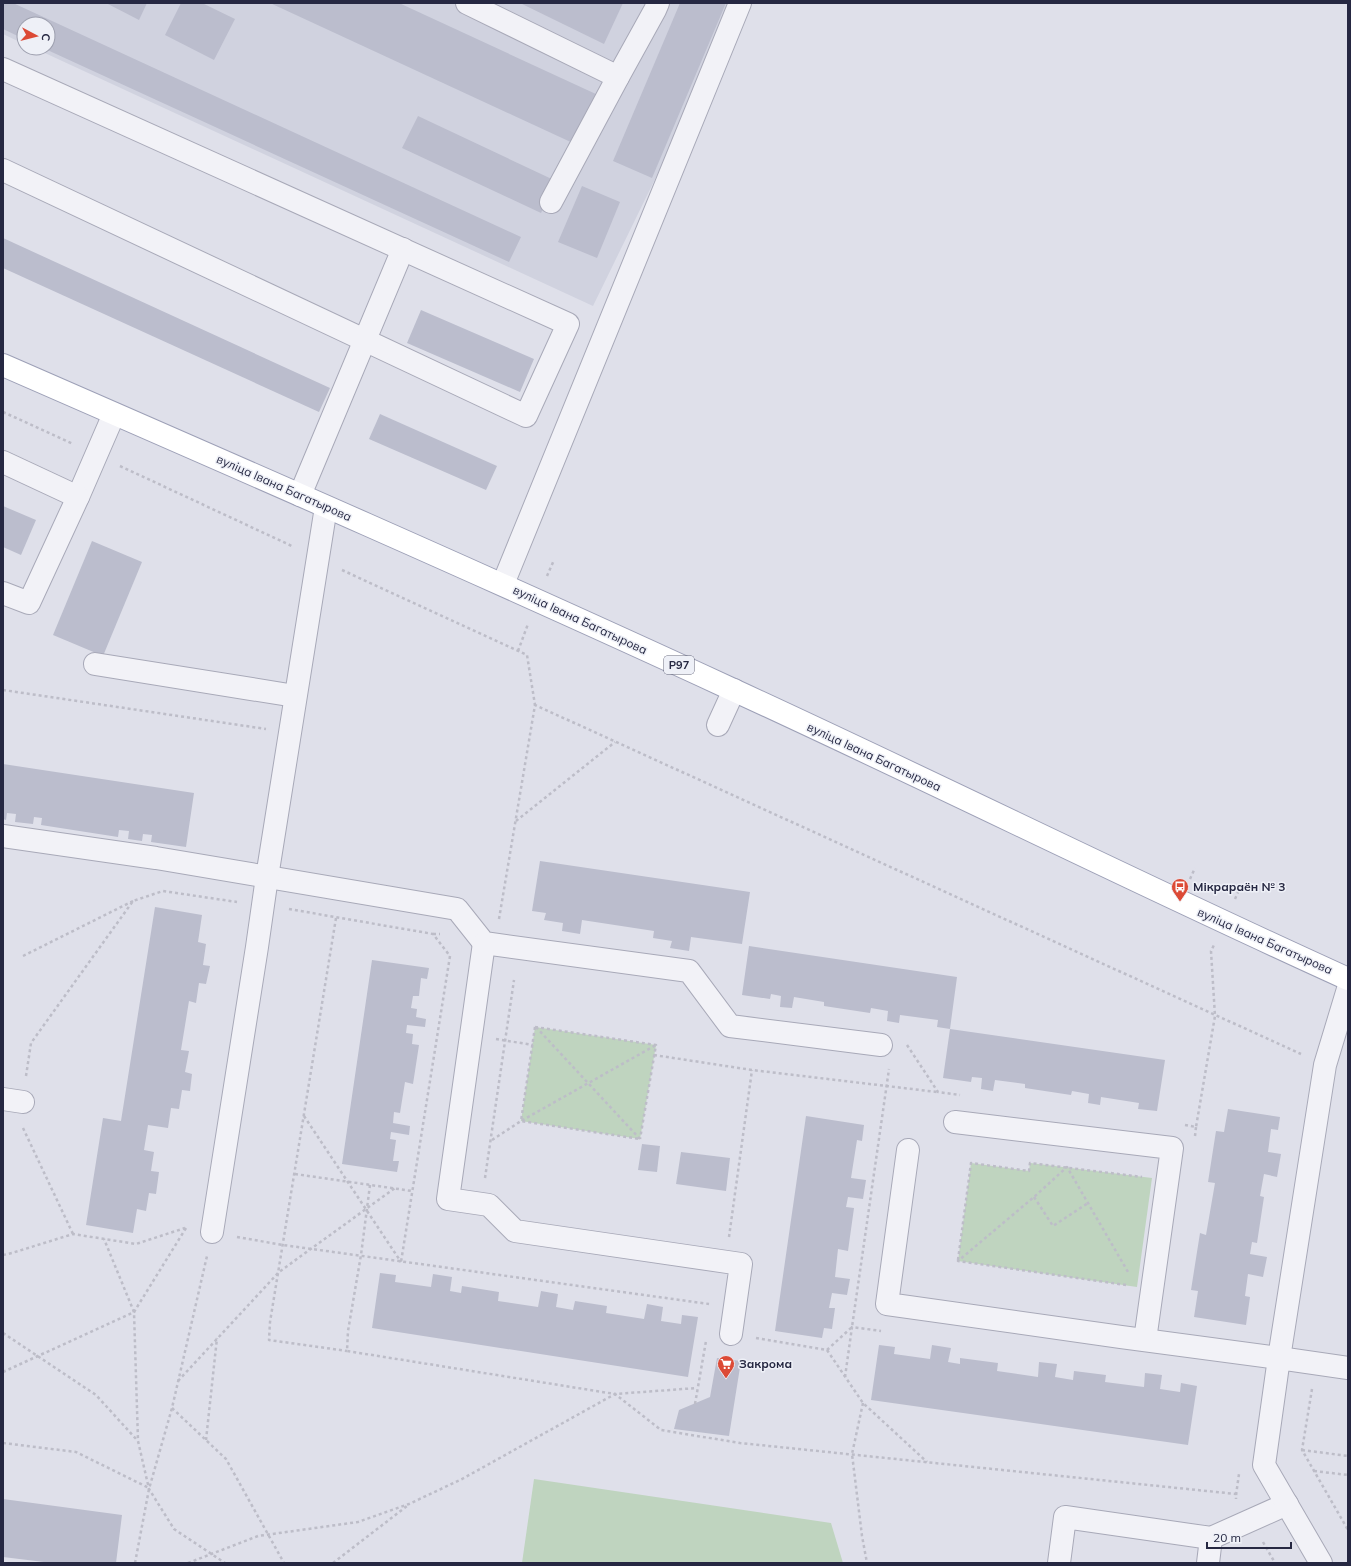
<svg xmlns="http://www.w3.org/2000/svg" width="1351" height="1566" viewBox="0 0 1351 1566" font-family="Mulish,sans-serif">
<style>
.built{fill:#d0d2df}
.green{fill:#bfd4bf}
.building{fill:#bbbdcd}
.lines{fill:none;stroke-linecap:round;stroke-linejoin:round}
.minor-casing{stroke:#a8a9b8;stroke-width:24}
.major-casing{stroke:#9da0b7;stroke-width:24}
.path{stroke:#bdbdc8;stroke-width:2.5;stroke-dasharray:3 3;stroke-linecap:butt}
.minor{stroke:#f2f2f7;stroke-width:22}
.major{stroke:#fff;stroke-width:22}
.labels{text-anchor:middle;stroke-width:3;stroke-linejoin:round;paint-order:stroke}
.shield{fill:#eef0f7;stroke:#626478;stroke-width:1}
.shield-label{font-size:11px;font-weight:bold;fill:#262842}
.street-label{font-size:12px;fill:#262842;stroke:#eef0f7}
.poi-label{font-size:12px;font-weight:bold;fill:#262842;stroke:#eef0f7;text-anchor:start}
</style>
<rect width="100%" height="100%" fill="#dfe0ea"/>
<path class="built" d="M3,3H741L593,306L34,48H48V24H24V44L3,34Z"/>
<g class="green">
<path d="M535,1027L656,1045L640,1139L521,1121Z"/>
<path d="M971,1163L1029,1171L1030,1163L1152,1178L1137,1287L958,1261Z"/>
<path d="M534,1479L831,1523L843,1563H522Z"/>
</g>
<g class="building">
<path d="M3,3H13L521,237L509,262L43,48H48V24H24V39L3,29Z"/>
<path d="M106,3H147L139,20Z"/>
<path d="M181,3H202L235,19L214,60L165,35Z"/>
<path d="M270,3H399L598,95L575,144Z"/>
<path d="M520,3H623L604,44Z"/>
<path d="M680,3H726L652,178L613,161Z"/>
<path d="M418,116L556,181L541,213L402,148Z"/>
<path d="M582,186L620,202L597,258L558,242Z"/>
<path d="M3,238L330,388L319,412L3,268Z"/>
<path d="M421,310L534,359L520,392L407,343Z"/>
<path d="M380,414L497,466L486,490L369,439Z"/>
<path d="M3,506L36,520L21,555L3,547Z"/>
<path d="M92,541L142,562L103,656L53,635Z"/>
<path d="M3,764L194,793L186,847L151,842L152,835L143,834L142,841L128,839L129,831L119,830L118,837L41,825L42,818L34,817L33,824L15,822L16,814L7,813L6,820L3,819Z"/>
<path d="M540,861L750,892L742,944L691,937L689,951L670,948L672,941L653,938L654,931L582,920L580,934L562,931L563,923L544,920L546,913L532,911Z"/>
<path d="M155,907L202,915L198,942L206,944L203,965L210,966L206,984L199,983L196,1003L189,1001L181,1050L189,1051L185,1072L192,1074L190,1091L182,1090L179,1109L171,1108L168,1128L148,1125L144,1150L154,1152L151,1171L159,1172L156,1194L149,1193L146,1211L137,1209L133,1233L86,1225L103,1118L121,1121Z"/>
<path d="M749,946L957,977L950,1029L937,1027L938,1020L900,1015L899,1023L887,1021L888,1011L871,1008L870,1013L824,1006V1002L794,997L792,1008L780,1007L781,996L771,994L770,999L742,995Z"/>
<path d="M372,960L429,968L427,979L421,978L419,996H413L411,1008L417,1009L416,1017L426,1019L425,1027L407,1025L406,1033L413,1034L412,1044L419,1045L413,1084L405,1082L400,1113L394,1112L393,1123L410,1126L409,1135L391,1132L390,1139L396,1140L393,1161H399L397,1172L342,1164Z"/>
<path d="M950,1029L1165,1060L1157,1111L1138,1109L1139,1103L1101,1097L1100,1105L1088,1103L1089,1094L1072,1091L1071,1095L1025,1088V1084L995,1080L993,1091L981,1089L982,1078L972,1077L971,1082L943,1078Z"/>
<path d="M1228,1109L1280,1117L1278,1130L1271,1129L1268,1152L1281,1154L1277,1177L1264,1174L1260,1196L1264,1197L1257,1243L1252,1242L1250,1254L1267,1257L1263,1277L1248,1274L1245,1296L1250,1297L1246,1325L1194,1317L1198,1291L1191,1290L1200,1233L1206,1235L1215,1183L1208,1182L1216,1131L1224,1132Z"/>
<path d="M806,1116L864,1125L862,1141L857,1140L851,1178L866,1180L863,1199L848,1197L846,1207L854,1208L848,1251L838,1249L835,1277L850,1279L847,1295L832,1293L829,1308H835L832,1329L824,1328L822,1338L775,1331Z"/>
<path d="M642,1144L660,1146L657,1172L638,1170Z"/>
<path d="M681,1152L730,1158L726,1191L676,1184Z"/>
<path d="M380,1273L396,1275L395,1282L431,1287L433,1274L452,1277L450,1291L461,1293L462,1286L499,1292L498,1301L538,1307L541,1291L558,1294L556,1307L573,1310L575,1301L607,1306L606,1313L644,1319L647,1304L663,1307L661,1321L681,1324L682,1315L698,1317L688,1377L372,1328Z"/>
<path d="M879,1345L895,1347L894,1354L930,1359L932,1345L951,1348L948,1362L960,1364V1358L998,1363L997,1371L1038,1377L1039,1362L1057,1364L1055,1377L1073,1380L1074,1371L1106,1375L1105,1382L1144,1387L1145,1373L1162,1375L1160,1389L1180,1392L1181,1383L1197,1386L1188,1445L871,1400Z"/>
<path d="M717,1358L741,1361L729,1436L674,1429L679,1410L710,1397Z"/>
<path d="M3,1499L122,1515L116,1563H52L3,1557Z"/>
</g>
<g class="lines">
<defs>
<g id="minor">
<path d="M467,3L618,77"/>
<path d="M3,69L568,324L526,416L3,170"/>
<path d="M551,202L618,77L655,10L658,3"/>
<path d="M3,462L78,497L114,414"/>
<path d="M300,495L403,249"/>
<path d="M503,584L740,3"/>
<path d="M3,593L29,603L78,497"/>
<path d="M95,664L295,696"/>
<path d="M718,725L734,690"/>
<path d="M3,836L156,858L457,909L484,943L689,971L730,1026L881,1045"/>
<path d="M484,943L448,1199L489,1205L515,1231L741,1264L731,1334"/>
<path d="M3,1099L23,1102"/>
<path d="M955,1122L1172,1148L1145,1340"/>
<path d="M908,1150L887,1304L1121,1337L1279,1358L1325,1065L1348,989"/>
<path d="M212,1232L257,947L267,877L326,507"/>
<path d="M1059,1563L1065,1517L1211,1538L1287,1504"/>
<path d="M1208,1563L1211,1538"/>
<path d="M1321,1563L1264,1465L1279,1358L1348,1368"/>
</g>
<path id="major" d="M3,365C246,471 489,577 729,688C936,783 1140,885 1348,979"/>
</defs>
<use href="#minor" class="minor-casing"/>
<use href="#major" class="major-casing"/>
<g class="path">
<path d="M3,412L73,444"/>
<path d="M120,466L294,547"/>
<path d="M342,570L527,655L535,705"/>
<path d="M547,576L554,560"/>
<path d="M518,651L528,624"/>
<path d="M3,690L266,729"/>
<path d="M516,821L615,742"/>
<path d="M1190,879L1195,868"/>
<path d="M1235,899L1240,888"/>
<path d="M289,909L433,934L450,956L401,1262"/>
<path d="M336,918L270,1322L269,1340L347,1351"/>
<path d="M499,919L535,705L1301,1054"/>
<path d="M433,934H440"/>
<path d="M23,956L133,901"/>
<path d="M535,1027L521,1121L656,1045"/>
<path d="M535,1027L656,1045L640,1139"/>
<path d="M536,1027L640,1139"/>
<path d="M496,1039L533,1045"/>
<path d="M907,1045L938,1092L960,1095"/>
<path d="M654,1055L752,1070L937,1092"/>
<path d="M26,1076L31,1043L133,901L163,891L237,902"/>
<path d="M304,1116L401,1262"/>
<path d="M1185,1125L1196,1127L1215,1016L1211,951L1214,945"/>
<path d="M23,1128L73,1234"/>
<path d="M1195,1136L1196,1127"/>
<path d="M492,1140L521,1121L640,1139"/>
<path d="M295,1174L412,1191"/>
<path d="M485,1178L514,980"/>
<path d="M370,1185L361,1255L348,1331L347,1351L615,1394L661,1430L740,1443L1236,1494V1499"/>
<path d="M1034,1197L1053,1226L1088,1203"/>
<path d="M186,1228L134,1312L138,1441L149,1489L174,1529L225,1563"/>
<path d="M237,1237L283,1245L709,1304"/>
<path d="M729,1237L752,1070"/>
<path d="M3,1255L12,1253L73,1234L136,1244L185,1228"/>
<path d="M958,1260L971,1163L1029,1171L1030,1163L1142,1177"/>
<path d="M1126,1285L958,1261L1034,1197L1067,1167L1128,1272"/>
<path d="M3,1333L96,1395L137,1440"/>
<path d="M756,1338L827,1350L852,1327L889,1069"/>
<path d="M827,1350L863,1403L927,1462"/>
<path d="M3,1372L134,1312L104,1239"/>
<path d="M845,1377L852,1327L881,1331"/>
<path d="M178,1381L279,1272L395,1188"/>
<path d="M1312,1389L1302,1450L1348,1530"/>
<path d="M863,1403L852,1454L862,1536L867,1563"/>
<path d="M695,1404L706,1341"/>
<path d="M172,1408L226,1459L284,1563"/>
<path d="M206,1440L217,1338"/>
<path d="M3,1443L76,1452L149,1488"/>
<path d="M1302,1450L1348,1456"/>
<path d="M1314,1471L1348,1475"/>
<path d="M1236,1495L1239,1474"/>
<path d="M1263,1542L1275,1563"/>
<path d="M135,1563L149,1489L172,1408L207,1256"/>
<path d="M188,1563L258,1536L358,1522L409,1504L462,1479L615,1394L697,1388"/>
<path d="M333,1563L407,1506"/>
</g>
<use href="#minor" class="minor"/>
<use href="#major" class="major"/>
</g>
<defs>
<symbol id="bus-pin" viewBox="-11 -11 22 30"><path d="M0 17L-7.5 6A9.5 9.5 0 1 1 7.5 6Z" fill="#dc4a36" stroke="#eef0f7"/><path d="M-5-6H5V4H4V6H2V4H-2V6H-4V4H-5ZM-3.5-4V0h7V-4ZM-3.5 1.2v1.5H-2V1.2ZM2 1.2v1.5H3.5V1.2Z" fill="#fff"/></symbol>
<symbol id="supermarket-pin" viewBox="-11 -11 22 30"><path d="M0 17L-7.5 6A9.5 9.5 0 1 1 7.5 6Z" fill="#dc4a36" stroke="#eef0f7"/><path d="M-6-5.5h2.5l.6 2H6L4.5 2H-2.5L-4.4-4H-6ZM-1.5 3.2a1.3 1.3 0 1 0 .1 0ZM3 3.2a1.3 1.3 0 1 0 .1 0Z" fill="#fff"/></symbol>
</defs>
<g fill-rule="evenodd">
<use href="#bus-pin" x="1170" y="877" width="20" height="27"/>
<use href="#supermarket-pin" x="716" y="1354" width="20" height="27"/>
</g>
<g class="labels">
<rect class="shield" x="664" y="656" width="30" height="18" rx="3"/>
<g class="shield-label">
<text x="679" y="669">Р97</text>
</g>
<g class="street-label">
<text transform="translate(284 488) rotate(24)" y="4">вуліца Івана Багатырова</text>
<text transform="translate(580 620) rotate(25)" y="4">вуліца Івана Багатырова</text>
<text transform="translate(874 757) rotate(25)" y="4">вуліца Івана Багатырова</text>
<text transform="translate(1265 941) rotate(24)" y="4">вуліца Івана Багатырова</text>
</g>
<g class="poi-label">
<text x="1193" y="891">Мікрараён № 3</text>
<text x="739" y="1368">Закрома</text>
</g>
</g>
<rect width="1351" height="1566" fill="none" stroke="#262842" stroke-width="8"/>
<g transform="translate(36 36) rotate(97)"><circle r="19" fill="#eef0f7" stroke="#9ea0af"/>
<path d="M0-3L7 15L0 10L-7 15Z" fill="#dc4a36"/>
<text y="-6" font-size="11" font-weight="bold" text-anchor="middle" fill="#262842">С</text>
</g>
<path d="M1207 1542v6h84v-6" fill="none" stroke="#262842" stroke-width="2"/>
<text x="1213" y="1542" font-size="12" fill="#262842" stroke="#eef0f7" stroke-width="3" paint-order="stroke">20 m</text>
</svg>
